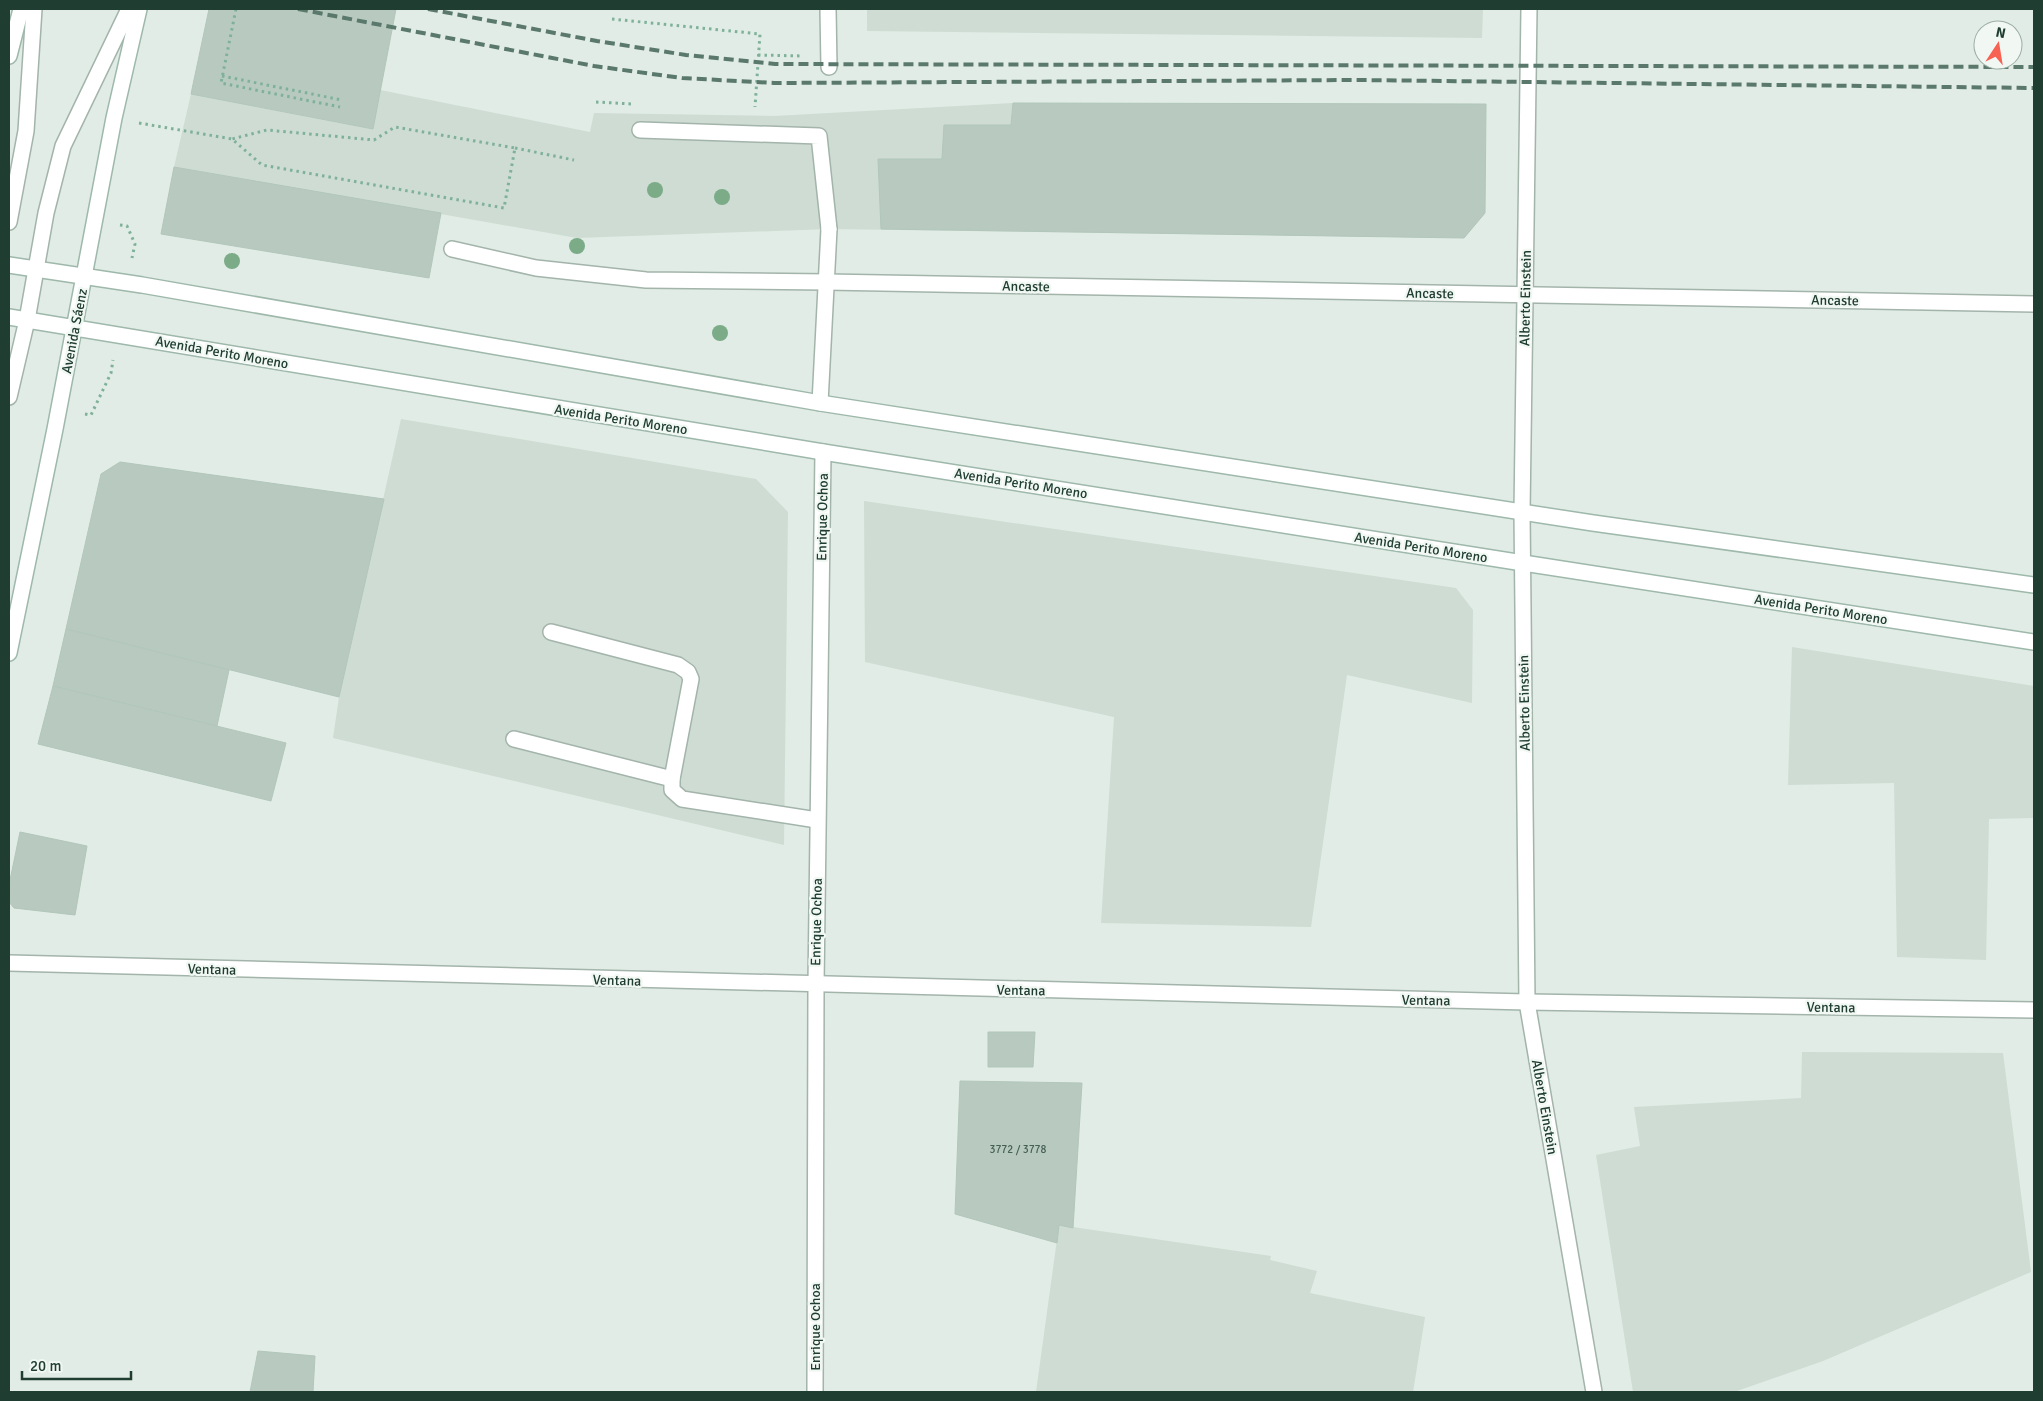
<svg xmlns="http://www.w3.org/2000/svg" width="2043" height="1401" viewBox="0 0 2043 1401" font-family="Signika,sans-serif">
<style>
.built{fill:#cedcd4}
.building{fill:#b8cac0;stroke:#b2c6bb}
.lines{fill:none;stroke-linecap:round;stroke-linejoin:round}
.service-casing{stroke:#a3b4ab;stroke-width:18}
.minor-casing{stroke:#a3b4ab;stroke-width:18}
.secondary-casing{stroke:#9eb8ab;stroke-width:18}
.path{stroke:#7fb19a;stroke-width:3;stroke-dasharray:2.5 4;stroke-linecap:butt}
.service{stroke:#fff;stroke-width:15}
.minor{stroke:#fff;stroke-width:15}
.secondary{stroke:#fff;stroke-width:15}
.rail{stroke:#5a796c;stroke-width:4;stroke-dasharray:10 5;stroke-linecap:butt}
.tree{fill:#7bab87}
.labels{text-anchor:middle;stroke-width:4.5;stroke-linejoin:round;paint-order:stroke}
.number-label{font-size:11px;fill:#466055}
.street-label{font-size:14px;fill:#203d31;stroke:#f1f8f3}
</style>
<rect width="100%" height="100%" fill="#e0ece5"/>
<g class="built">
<path d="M867,9H1483L1482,38L867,31Z"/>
<path d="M380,90L590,132L594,113L774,116L1013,103L1485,213L1464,238L829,229L577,238L174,167L191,94L372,129Z"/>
<path d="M401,419L756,479L788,512L784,845L333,738L339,697Z"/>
<path d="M864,501L1456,588L1473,610L1472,703L1347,675L1311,927L1101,923L1114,717L865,662Z"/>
<path d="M1792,647L2034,686V818L1989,819L1986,960L1897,957L1894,783L1788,785Z"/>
<path d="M1802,1052L2003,1053L2031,1272L1823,1361L1734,1392H1633L1596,1155L1640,1146L1634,1107L1801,1098Z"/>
<path d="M1059,1225L1271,1256L1270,1260L1317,1271L1310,1293L1425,1317L1413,1392H1036Z"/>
</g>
<g class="building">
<path d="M209,9H396L373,129L191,94Z"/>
<path d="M1013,103L1486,104L1485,213L1464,238L881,229L878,159H942L944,125H1011Z"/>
<path d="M174,167L441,213L429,278L161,234Z"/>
<path d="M120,462L384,499L339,697L66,629L101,474Z"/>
<path d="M66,629L229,670L217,726L53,686Z"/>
<path d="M53,686L286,743L271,801L38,744Z"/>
<path d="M20,832L87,846L75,915L14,908L9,902V885Z"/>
<path d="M988,1032H1035L1033,1067H988Z"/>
<path d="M960,1081L1082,1083L1073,1228L1059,1225L1057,1243L955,1214Z"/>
<path d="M258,1351L315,1356L313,1392H250Z"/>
</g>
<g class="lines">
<defs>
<g id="service">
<path d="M640,130L819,136L829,229"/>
<path d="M9,222L26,131L34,9"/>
<path d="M452,249L536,268L646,280L827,282"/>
<path d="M9,397L27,320L46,213L63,146L129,9"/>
<path d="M551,632L678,665L688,672L691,679L672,779V790L682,799L817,820"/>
<path d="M514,739L672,779"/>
</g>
<g id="minor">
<path d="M828,9L829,67"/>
<path d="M1529,9L1522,512L1527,1002L1594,1392"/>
<path d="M827,282L2034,304"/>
<path d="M820,403L829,229"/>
<path d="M9,963L1527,1002L2034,1010"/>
<path d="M815,1392L816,985L823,452"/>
</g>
<g id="secondary">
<path d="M9,56L21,9"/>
<path d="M9,265L142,285L820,403L1593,523L2034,585"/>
<path d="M9,317L823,452L1523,563L2034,642"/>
<path d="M9,653L55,429L114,118L139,9"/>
</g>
</defs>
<use href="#service" class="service-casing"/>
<use href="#minor" class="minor-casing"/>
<use href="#secondary" class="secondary-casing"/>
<g class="path">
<path d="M236,9L221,83L340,107"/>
<path d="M612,19L760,34L755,107"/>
<path d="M758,55L803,56"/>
<path d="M222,76L342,100"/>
<path d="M596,102L632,104"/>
<path d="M139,123L232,139L262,165L504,208L515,148L395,127L374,140L267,130L232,139"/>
<path d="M515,148L574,160"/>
<path d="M120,225L127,226L135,244L132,258"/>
<path d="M85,414L91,415L111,373L113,360"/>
</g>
<use href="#service" class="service"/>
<use href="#minor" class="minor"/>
<use href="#secondary" class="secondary"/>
<g class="rail">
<path d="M298,9L594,66L682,78L774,83L1359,80L2034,88"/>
<path d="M428,9L597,41L686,55L775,64L2034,67"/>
</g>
</g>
<g class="tree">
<circle cx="655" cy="190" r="8"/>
<circle cx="722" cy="197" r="8"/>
<circle cx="577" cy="246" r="8"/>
<circle cx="232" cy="261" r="8"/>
<circle cx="720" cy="333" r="8"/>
</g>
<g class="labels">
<g class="number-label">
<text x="1018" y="1153">3772 / 3778</text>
</g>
<g class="street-label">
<text transform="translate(1026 286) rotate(1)" y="5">Ancaste</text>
<text transform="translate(1430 293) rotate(1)" y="5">Ancaste</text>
<text transform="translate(1525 298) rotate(-89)" y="5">Alberto Einstein</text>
<text transform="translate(1835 300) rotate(1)" y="5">Ancaste</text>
<text transform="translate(74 331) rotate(-79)" y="5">Avenida Sáenz</text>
<text transform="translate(222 352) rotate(10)" y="5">Avenida Perito Moreno</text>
<text transform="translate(621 419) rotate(9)" y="5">Avenida Perito Moreno</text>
<text transform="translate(1021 483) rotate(9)" y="5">Avenida Perito Moreno</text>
<text transform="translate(822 517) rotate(-89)" y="5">Enrique Ochoa</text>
<text transform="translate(1421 547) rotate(9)" y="5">Avenida Perito Moreno</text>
<text transform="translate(1821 609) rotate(9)" y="5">Avenida Perito Moreno</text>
<text transform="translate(1524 703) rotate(-91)" y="5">Alberto Einstein</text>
<text transform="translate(816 922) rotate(-89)" y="5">Enrique Ochoa</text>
<text transform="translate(212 969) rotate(2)" y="5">Ventana</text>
<text transform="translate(617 980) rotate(2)" y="5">Ventana</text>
<text transform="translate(1021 990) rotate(1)" y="5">Ventana</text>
<text transform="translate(1426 1000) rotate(1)" y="5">Ventana</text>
<text transform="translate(1831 1007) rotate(1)" y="5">Ventana</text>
<text transform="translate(1545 1107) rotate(80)" y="5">Alberto Einstein</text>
<text transform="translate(815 1327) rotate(-90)" y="5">Enrique Ochoa</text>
</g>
</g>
<rect width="2043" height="1401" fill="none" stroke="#203d31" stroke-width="20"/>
<g transform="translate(1998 45) rotate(12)"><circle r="24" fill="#f1f8f3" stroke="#9dada5"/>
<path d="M0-4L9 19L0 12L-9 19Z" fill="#f76253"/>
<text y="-8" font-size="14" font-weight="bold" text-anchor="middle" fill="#203d31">N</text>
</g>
<path d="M22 1371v8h109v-8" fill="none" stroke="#203d31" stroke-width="2.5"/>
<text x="30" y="1371" font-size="15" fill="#203d31" stroke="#f1f8f3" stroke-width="4" paint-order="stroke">20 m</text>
</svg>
